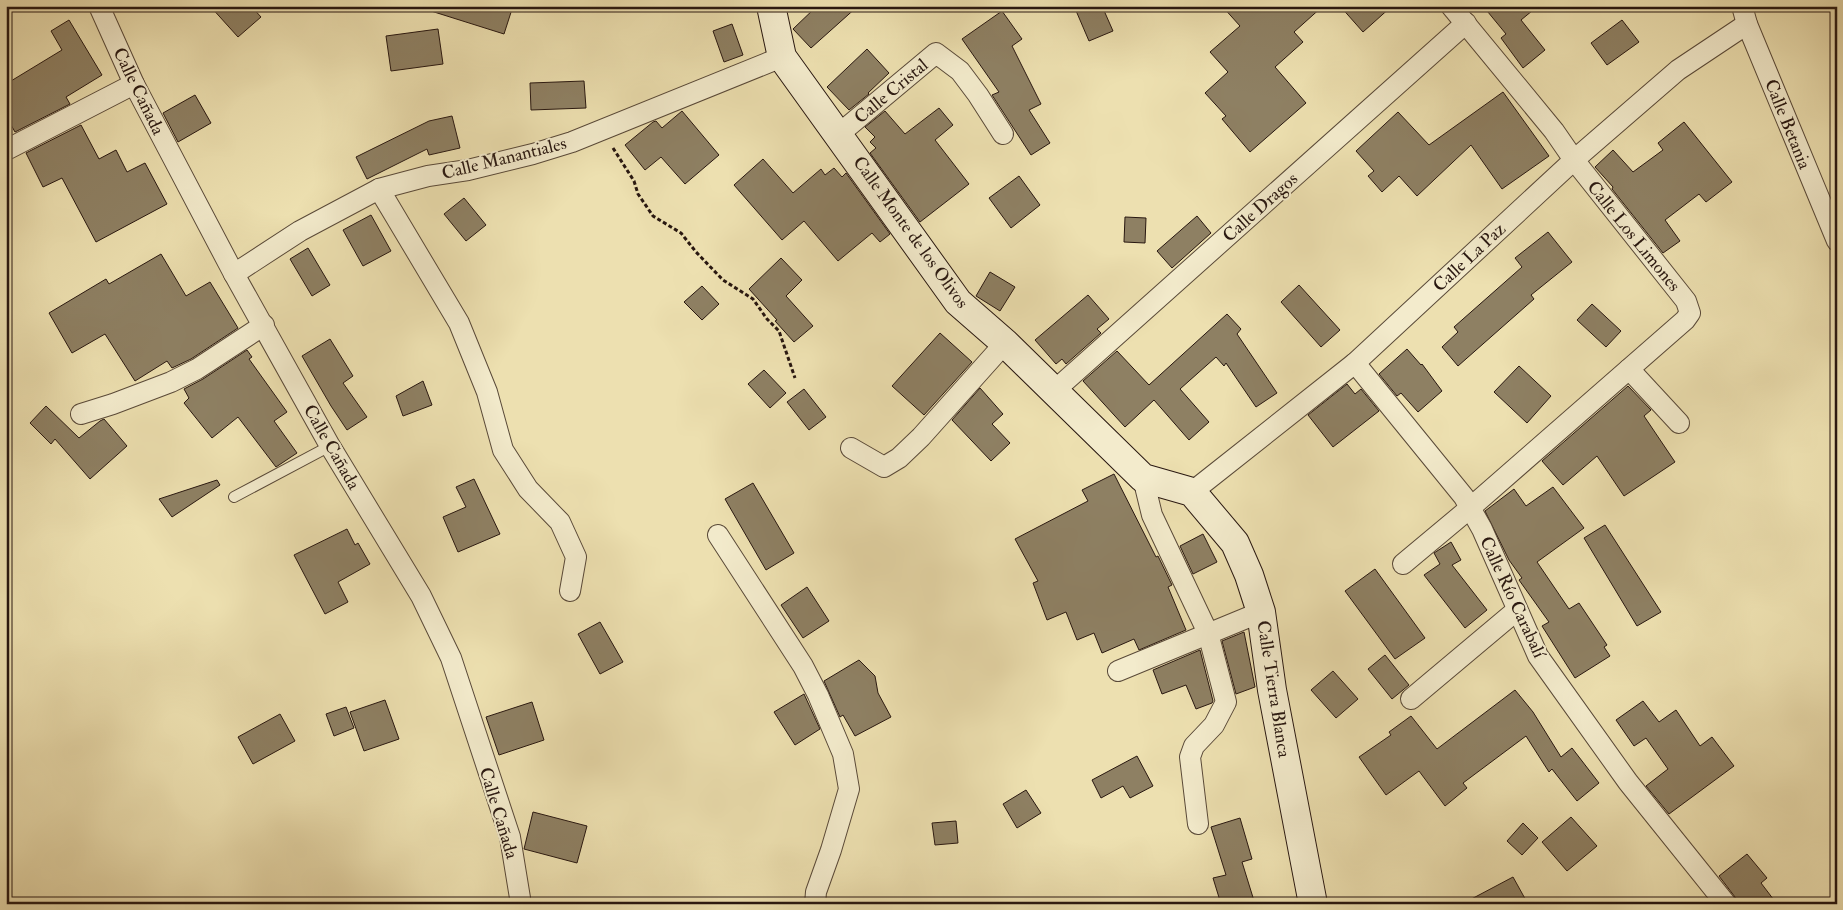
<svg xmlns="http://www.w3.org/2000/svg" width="1843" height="910" viewBox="0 0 1843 910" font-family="'IM FELL Double Pica',serif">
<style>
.building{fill:#8e8063;stroke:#281710}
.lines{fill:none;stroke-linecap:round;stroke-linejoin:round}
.lane-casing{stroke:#594938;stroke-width:12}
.street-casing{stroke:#594938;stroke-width:22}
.secondary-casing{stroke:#281710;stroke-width:30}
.path{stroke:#281710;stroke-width:3;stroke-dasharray:4 2.5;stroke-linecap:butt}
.lane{stroke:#f3ebcc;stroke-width:10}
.street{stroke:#f3ebcc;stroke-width:20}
.secondary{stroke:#f3ebcc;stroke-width:28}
.labels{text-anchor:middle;stroke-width:4;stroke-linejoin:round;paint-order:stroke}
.street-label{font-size:18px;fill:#281710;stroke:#f3ebcc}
</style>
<rect width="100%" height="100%" fill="#ede0b0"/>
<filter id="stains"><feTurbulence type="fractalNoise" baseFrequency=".004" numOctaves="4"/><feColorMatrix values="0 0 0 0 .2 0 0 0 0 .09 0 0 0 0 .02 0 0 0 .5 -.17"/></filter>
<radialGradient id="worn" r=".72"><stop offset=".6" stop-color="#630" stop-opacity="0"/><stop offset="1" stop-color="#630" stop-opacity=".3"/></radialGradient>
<g class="building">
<path d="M210,6H251L261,17L238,37Z"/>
<path d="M432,6H513L504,34L431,11Z"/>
<path d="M817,6H858L811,48L793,29Z"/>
<path d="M1074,6H1102L1113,31L1089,41Z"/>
<path d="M1222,6H1323L1294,32L1303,42L1275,67L1306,103L1250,152L1222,119L1226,116L1205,93L1228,72L1210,52L1240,26Z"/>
<path d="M1340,6H1392L1363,32Z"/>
<path d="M1483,6H1538L1521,20L1545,50L1523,68L1501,38L1506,34Z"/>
<path d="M1002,11L1022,39L1012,46L1041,104L1029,110L1050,143L1031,155L992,95L999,92L962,39Z"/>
<path d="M69,20L102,75L66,97L70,104L15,132L6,116V84L62,50L51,31Z"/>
<path d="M1622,20L1639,42L1607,65L1591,43Z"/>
<path d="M732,24L743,55L724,62L713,31Z"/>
<path d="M438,29L443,64L391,71L386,36Z"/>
<path d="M867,49L889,73L868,93L869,94L849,110L827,87Z"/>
<path d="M584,81L586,108L531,110L530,83Z"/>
<path d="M1503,92L1549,156L1502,189L1471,145L1417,196L1399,176L1382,192L1368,176L1374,171L1356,151L1398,112L1429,145Z"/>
<path d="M195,95L211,123L178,142L163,113Z"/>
<path d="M939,108L953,125L935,140L969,184L920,222L870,153L876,148L870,142L875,137L865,127L885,111L905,134Z"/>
<path d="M682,111L719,155L685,184L661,157L645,170L625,145L653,122L656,121L662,128Z"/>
<path d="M452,116L460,148L429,155L427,149L367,179L356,157L429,121Z"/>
<path d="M1684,122L1732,182L1706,202L1699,194L1665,220L1680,241L1663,253L1612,189L1613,187L1595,167L1613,150L1633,172L1663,150L1658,143Z"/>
<path d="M81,125L99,159L116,150L127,172L145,163L167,204L96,242L62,178L43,187L26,153Z"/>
<path d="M763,159L793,193L821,169L825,175L834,168L842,177L846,173L890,234L880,242L872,233L838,261L804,221L782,240L734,185Z"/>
<path d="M1019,176L1040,205L1011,228L989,198Z"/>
<path d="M464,198L486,225L466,241L444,214Z"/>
<path d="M371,215L391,251L363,266L343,230Z"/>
<path d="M1197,216L1211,233L1172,268L1157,251Z"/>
<path d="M1125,217L1146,218L1145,243L1124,242Z"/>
<path d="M1548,232L1572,262L1531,295L1534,299L1458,366L1442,347L1458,332L1454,327L1522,267L1515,258Z"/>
<path d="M308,248L330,285L312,296L290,259Z"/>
<path d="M161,254L186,296L210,282L238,328L191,359L172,368L167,361L135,381L105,334L72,353L49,313L106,279L109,284Z"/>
<path d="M781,258L802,280L786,296L813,326L794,342L775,321L777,320L749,289Z"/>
<path d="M990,272L1015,287L1000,311L976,296Z"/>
<path d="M1299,285L1340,330L1321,347L1281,302Z"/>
<path d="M702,286L719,304L702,320L684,302Z"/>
<path d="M1088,295L1109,319L1097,329L1101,333L1066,364L1062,359L1056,364L1035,340Z"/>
<path d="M1592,304L1621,331L1606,347L1577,320Z"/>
<path d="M1227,314L1241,329L1237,334L1277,393L1256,407L1226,363L1224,366L1216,357L1180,389L1209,422L1189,440L1154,400L1125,427L1083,381L1117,351L1149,385Z"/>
<path d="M940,333L972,362L924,415L892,386Z"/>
<path d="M330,339L353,376L343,383L367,417L347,430L331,406L302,356Z"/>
<path d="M1407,349L1421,365L1422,364L1442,391L1418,412L1401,393L1397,396L1379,374Z"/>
<path d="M247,350L252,357L249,359L287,412L274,421L297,453L276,467L238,417L212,438L184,403L189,398L184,389L203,379Z"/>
<path d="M1519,366L1551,396L1527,423L1494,392Z"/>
<path d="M764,370L786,393L770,408L748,384Z"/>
<path d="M423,381L432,405L403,416L396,396Z"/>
<path d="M1347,384L1355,394L1361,389L1379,411L1333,447L1308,415Z"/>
<path d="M1628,386L1651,410L1644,416L1675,462L1624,496L1597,456L1563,485L1542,461Z"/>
<path d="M980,388L1003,414L992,424L1010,443L991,461L952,420Z"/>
<path d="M804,389L826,417L809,430L787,402Z"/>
<path d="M46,406L79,438L100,421L104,419L127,446L90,479L55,439L51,444L30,423Z"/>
<path d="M1114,474L1156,557L1158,556L1172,585L1168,587L1186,630L1139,650L1134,639L1102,653L1094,633L1077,640L1066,612L1047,620L1033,583L1038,581L1015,539L1088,501L1082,490Z"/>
<path d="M474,479L500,534L458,552L443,517L466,507L456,487Z"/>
<path d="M217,480L220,485L172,517L159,499Z"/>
<path d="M753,483L794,553L766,570L725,499Z"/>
<path d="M1553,487L1584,528L1537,562L1569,609L1579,603L1607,645L1604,647L1610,656L1575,678L1542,626L1549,622L1519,580L1522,578L1509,560L1485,511L1514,489L1526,506Z"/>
<path d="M1605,525L1661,612L1637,626L1584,538Z"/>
<path d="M347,529L355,545L358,543L370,564L338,582L348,602L325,614L294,555Z"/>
<path d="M1203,534L1217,562L1193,574L1180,546Z"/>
<path d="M1451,542L1461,560L1452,565L1487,610L1465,628L1424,575L1440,564L1434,553Z"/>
<path d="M1375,569L1425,638L1395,659L1345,591Z"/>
<path d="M807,587L829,621L803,638L781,605Z"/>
<path d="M600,622L623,662L600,674L578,634Z"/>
<path d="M1244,632L1255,687L1236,694L1222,641Z"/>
<path d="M1200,650L1213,701L1212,703L1196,709L1186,685L1162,694L1153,670Z"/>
<path d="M1385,655L1409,685L1392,699L1368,669Z"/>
<path d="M859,660L875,676L878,693L891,717L855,736L843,715L840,717L824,681Z"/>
<path d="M1333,671L1358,699L1336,718L1311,690Z"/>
<path d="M1515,690L1533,712L1561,757L1572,748L1599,783L1577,801L1552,769L1549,772L1526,736L1463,783L1467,788L1445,806L1419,771L1386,795L1359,757L1391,735L1389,732L1411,716L1437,749Z"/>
<path d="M804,694L820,729L795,745L774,712Z"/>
<path d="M385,700L399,739L364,751L350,712Z"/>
<path d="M1643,701L1659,722L1676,710L1700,746L1712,737L1734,766L1669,814L1646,786L1668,769L1646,738L1634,746L1616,720Z"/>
<path d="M532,702L544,740L499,755L486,717Z"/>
<path d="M346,707L354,728L334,736L326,714Z"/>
<path d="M280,714L295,741L253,764L238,737Z"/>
<path d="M1137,756L1153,786L1130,798L1123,786L1101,798L1092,780Z"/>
<path d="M1026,790L1041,813L1017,828L1003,804Z"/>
<path d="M533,812L587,826L577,863L524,849Z"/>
<path d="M1571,817L1597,846L1567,871L1542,842Z"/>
<path d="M1240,818L1252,859L1242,862L1255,904H1221L1213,878L1226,875L1211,827Z"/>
<path d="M956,821L958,843L935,845L932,823Z"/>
<path d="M1523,823L1538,838L1522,855L1507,841Z"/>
<path d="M1747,854L1767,878L1761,883L1777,904H1738L1735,897L1719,876Z"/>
<path d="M1513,877L1528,904H1462Z"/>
</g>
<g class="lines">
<defs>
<path id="lane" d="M234,497L330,446"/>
<g id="street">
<path d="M99,6L134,84L234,274L330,446L421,596L451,658L510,837L520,898V904"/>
<path d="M1742,6L1747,24L1837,241"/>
<path d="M839,134L936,53L960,71L978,95L1003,134"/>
<path d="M6,150L134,84"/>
<path d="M379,189L459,323L487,392L503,450L528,489L560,522L576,557L570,591"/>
<path d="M234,274L300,231L379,189L428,176L468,170L533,154L572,142L782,57"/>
<path d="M1355,363L1464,497L1482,529L1538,656L1628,782L1726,904"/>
<path d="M1629,369L1679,423"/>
<path d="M1054,391L1466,23"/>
<path d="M81,414L113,404L171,382L197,369L264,325"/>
<path d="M851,448L884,467L899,458L921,437L1005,343"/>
<path d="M1143,478L1152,515L1208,633L1226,702L1214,725L1194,746L1190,757L1198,824"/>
<path d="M1192,492L1355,363L1574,160L1678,70L1747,24"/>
<path d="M718,535L803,666L818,695L843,754L849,789L831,850L816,892L815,904"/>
<path d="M1403,564L1470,508L1685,320L1690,313L1686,301L1574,160L1554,131L1451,6"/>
<path d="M1118,671L1261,612"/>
<path d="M1411,699L1517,610"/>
</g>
<path id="secondary" d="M771,6L782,57L958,302L1005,343L1143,478L1192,492L1235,543L1249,575L1261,612L1272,690L1313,904"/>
</defs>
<use href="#lane" class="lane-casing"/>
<use href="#street" class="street-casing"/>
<use href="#secondary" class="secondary-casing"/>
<path class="path" d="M613,148L634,181L638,194L653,216L681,233L696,252L723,280L753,299L767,319L779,331L795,378"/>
<use href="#lane" class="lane"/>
<use href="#street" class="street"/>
<use href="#secondary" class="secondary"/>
</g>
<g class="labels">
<g class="street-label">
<text transform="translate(139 91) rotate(64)" y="6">Calle Cañada</text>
<text transform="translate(891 91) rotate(-40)" y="6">Calle Cristal</text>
<text transform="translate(1788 124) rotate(68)" y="6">Calle Betania</text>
<text transform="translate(504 158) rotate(-14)" y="6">Calle Manantiales</text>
<text transform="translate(1260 207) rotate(-42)" y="6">Calle Dragos</text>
<text transform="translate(911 232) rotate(54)" y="6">Calle Monte de los Olivos</text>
<text transform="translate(1634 236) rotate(51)" y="6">Calle Los Limones</text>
<text transform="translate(1469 257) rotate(-43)" y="6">Calle La Paz</text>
<text transform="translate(332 447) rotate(60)" y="6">Calle Cañada</text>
<text transform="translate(1513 597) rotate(65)" y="6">Calle Río Carabalí</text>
<text transform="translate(1274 689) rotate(81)" y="6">Calle Tierra Blanca</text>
<text transform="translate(499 813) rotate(73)" y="6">Calle Cañada</text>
</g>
</g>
<rect width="1843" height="910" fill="none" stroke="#ede0b0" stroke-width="25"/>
<rect x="8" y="8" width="1828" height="895" fill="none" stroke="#281710" stroke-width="2.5"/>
<rect x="12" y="12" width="1818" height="885" fill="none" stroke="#281710"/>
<rect width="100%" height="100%" filter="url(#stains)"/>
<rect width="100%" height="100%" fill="url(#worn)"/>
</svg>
